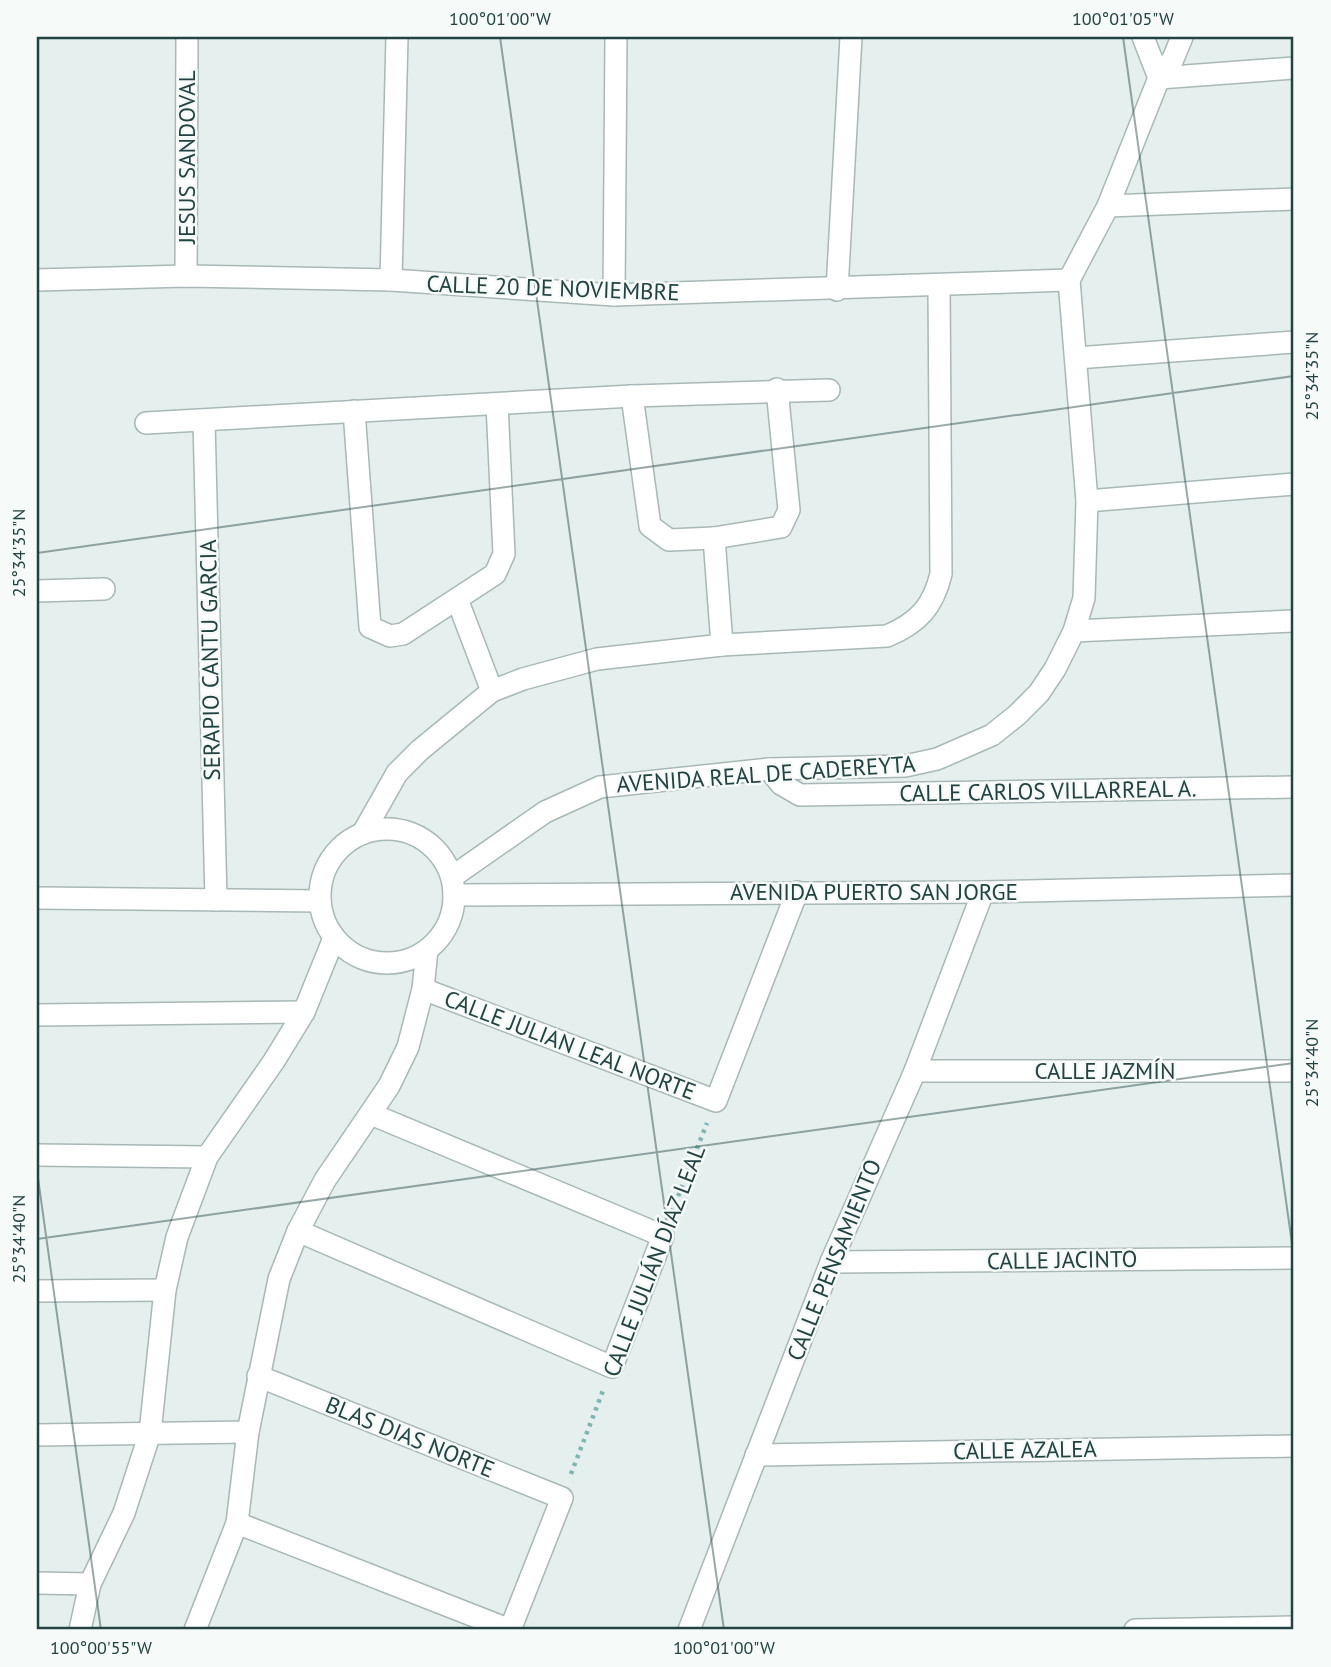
<svg xmlns="http://www.w3.org/2000/svg" width="1331" height="1667" viewBox="0 0 1331 1667" font-family="'PT Sans',sans-serif">
<style>
.lines{fill:none;stroke-linecap:round;stroke-linejoin:round}
.minor-casing{stroke:#a7b8b6;stroke-width:24}
.path{stroke:#82b5b1;stroke-width:4.5;stroke-dasharray:3.5 5;stroke-linecap:butt}
.minor{stroke:#fff;stroke-width:21}
.ticks{fill:none;stroke:#224341;stroke-width:2;stroke-opacity:0.45}
.labels{text-anchor:middle;stroke-width:5;stroke-linejoin:round;paint-order:stroke}
.street-label{font-size:23px;fill:#224341;stroke:#f6fbf9}
.neatline{fill:none;stroke:#224341;stroke-width:2.5}
.ticks-label{font-size:18px;text-anchor:middle;fill:#224341}
</style>
<rect width="100%" height="100%" fill="#e5efed"/>
<g class="lines">
<defs>
<g id="minor">
<path d="M1143,37L1159,78L1294,68"/>
<path d="M1108,206L1294,199"/>
<path d="M186,276L187,37"/>
<path d="M37,280L186,276L391,280L614,295L1069,280"/>
<path d="M391,280L397,37"/>
<path d="M1069,280L1108,206L1159,78L1173,59L1182,37"/>
<path d="M837,290L851,37"/>
<path d="M614,295L616,37"/>
<path d="M1076,358L1294,342"/>
<path d="M632,396L650,526L669,540L714,538L781,527L789,510L777,389"/>
<path d="M354,411L370,627L390,636L403,634L495,574L504,554L497,404"/>
<path d="M204,421L216,900"/>
<path d="M146,423L632,396L829,390"/>
<path d="M1087,501L1294,484"/>
<path d="M714,538L722,645"/>
<path d="M37,591L104,589"/>
<path d="M457,599L492,691"/>
<path d="M1074,631L1294,621"/>
<path d="M769,769L781,784L800,795L1294,787"/>
<circle cx="387" cy="896" r="67"/>
<path d="M363,833L397,773L420,750L492,691L523,679L597,659L722,645L887,636C918,623 933,607 941,574L939,287"/>
<path d="M452,877L545,812L600,787L769,769L905,766L937,759L992,735L1017,715L1039,693L1055,669L1074,631L1084,598L1087,501L1069,280"/>
<path d="M454,895L983,892L1294,885"/>
<path d="M37,898L320,901"/>
<path d="M423,989L716,1101L797,892"/>
<path d="M37,1015L304,1012"/>
<path d="M915,1071H1294"/>
<path d="M37,1155L207,1157"/>
<path d="M298,1231L612,1367L663,1236L371,1114"/>
<path d="M831,1262L1294,1258"/>
<path d="M37,1291L165,1290"/>
<path d="M258,1376L562,1498L510,1630"/>
<path d="M37,1435L248,1432"/>
<path d="M756,1455L1294,1446"/>
<path d="M237,1523L510,1630"/>
<path d="M37,1583L90,1584"/>
<path d="M80,1630L90,1584L124,1513L150,1433L165,1290L177,1237L207,1157L274,1061L304,1012L334,938"/>
<path d="M195,1630L237,1523L248,1432L279,1279L298,1231L325,1180L389,1086L408,1047L423,989L427,950"/>
<path d="M689,1630L831,1262L915,1071L983,892"/>
<path d="M1135,1630L1294,1627"/>
</g>
</defs>
<use href="#minor" class="minor-casing"/>
<g class="path">
<path d="M672,1212L707,1123"/>
<path d="M571,1474L604,1388"/>
</g>
<use href="#minor" class="minor"/>
</g>
<path class="ticks" d="M500,37L724,1630M1123,37L1294,1258M37,553L1294,376M37,1171L101,1630M37,1239L1294,1063"/>
<g class="labels">
<g class="street-label">
<text transform="translate(187 157) rotate(-90)" y="8">JESUS SANDOVAL</text>
<text transform="translate(553 288) rotate(2)" y="8">CALLE 20 DE NOVIEMBRE</text>
<text transform="translate(210 660) rotate(-91)" y="8">SERAPIO CANTU GARCIA</text>
<text transform="translate(766 774) rotate(-4)" y="8">AVENIDA REAL DE CADEREYTA</text>
<text transform="translate(1048 791) rotate(-1)" y="8">CALLE CARLOS VILLARREAL A.</text>
<text x="874" y="900">AVENIDA PUERTO SAN JORGE</text>
<text transform="translate(570 1045) rotate(21)" y="8">CALLE JULIAN LEAL NORTE</text>
<text x="1105" y="1079">CALLE JAZMÍN</text>
<text transform="translate(834 1260) rotate(-68)" y="8">CALLE PENSAMIENTO</text>
<text transform="translate(1062 1260) rotate(-1)" y="8">CALLE JACINTO</text>
<text transform="translate(654 1261) rotate(-69)" y="8">CALLE JULIÁN DÍAZ LEAL</text>
<text transform="translate(410 1437) rotate(22)" y="8">BLAS DIAS NORTE</text>
<text transform="translate(1025 1450) rotate(-1)" y="8">CALLE AZALEA</text>
</g>
</g>
<rect width="1331" height="1667" fill="none" stroke="#f6fbf9" stroke-width="77"/>
<rect x="38" y="38" width="1254" height="1590" class="neatline"/>
<g class="ticks-label">
<text x="500" y="25">100°01'00"W</text>
<text x="1123" y="25">100°01'05"W</text>
<text transform="translate(1312 376) rotate(-90)" y="6">25°34'35"N</text>
<text transform="translate(19 553) rotate(-90)" y="6">25°34'35"N</text>
<text transform="translate(1312 1063) rotate(-90)" y="6">25°34'40"N</text>
<text transform="translate(19 1239) rotate(-90)" y="6">25°34'40"N</text>
<text x="101" y="1654">100°00'55"W</text>
<text x="724" y="1654">100°01'00"W</text>
</g>
</svg>
